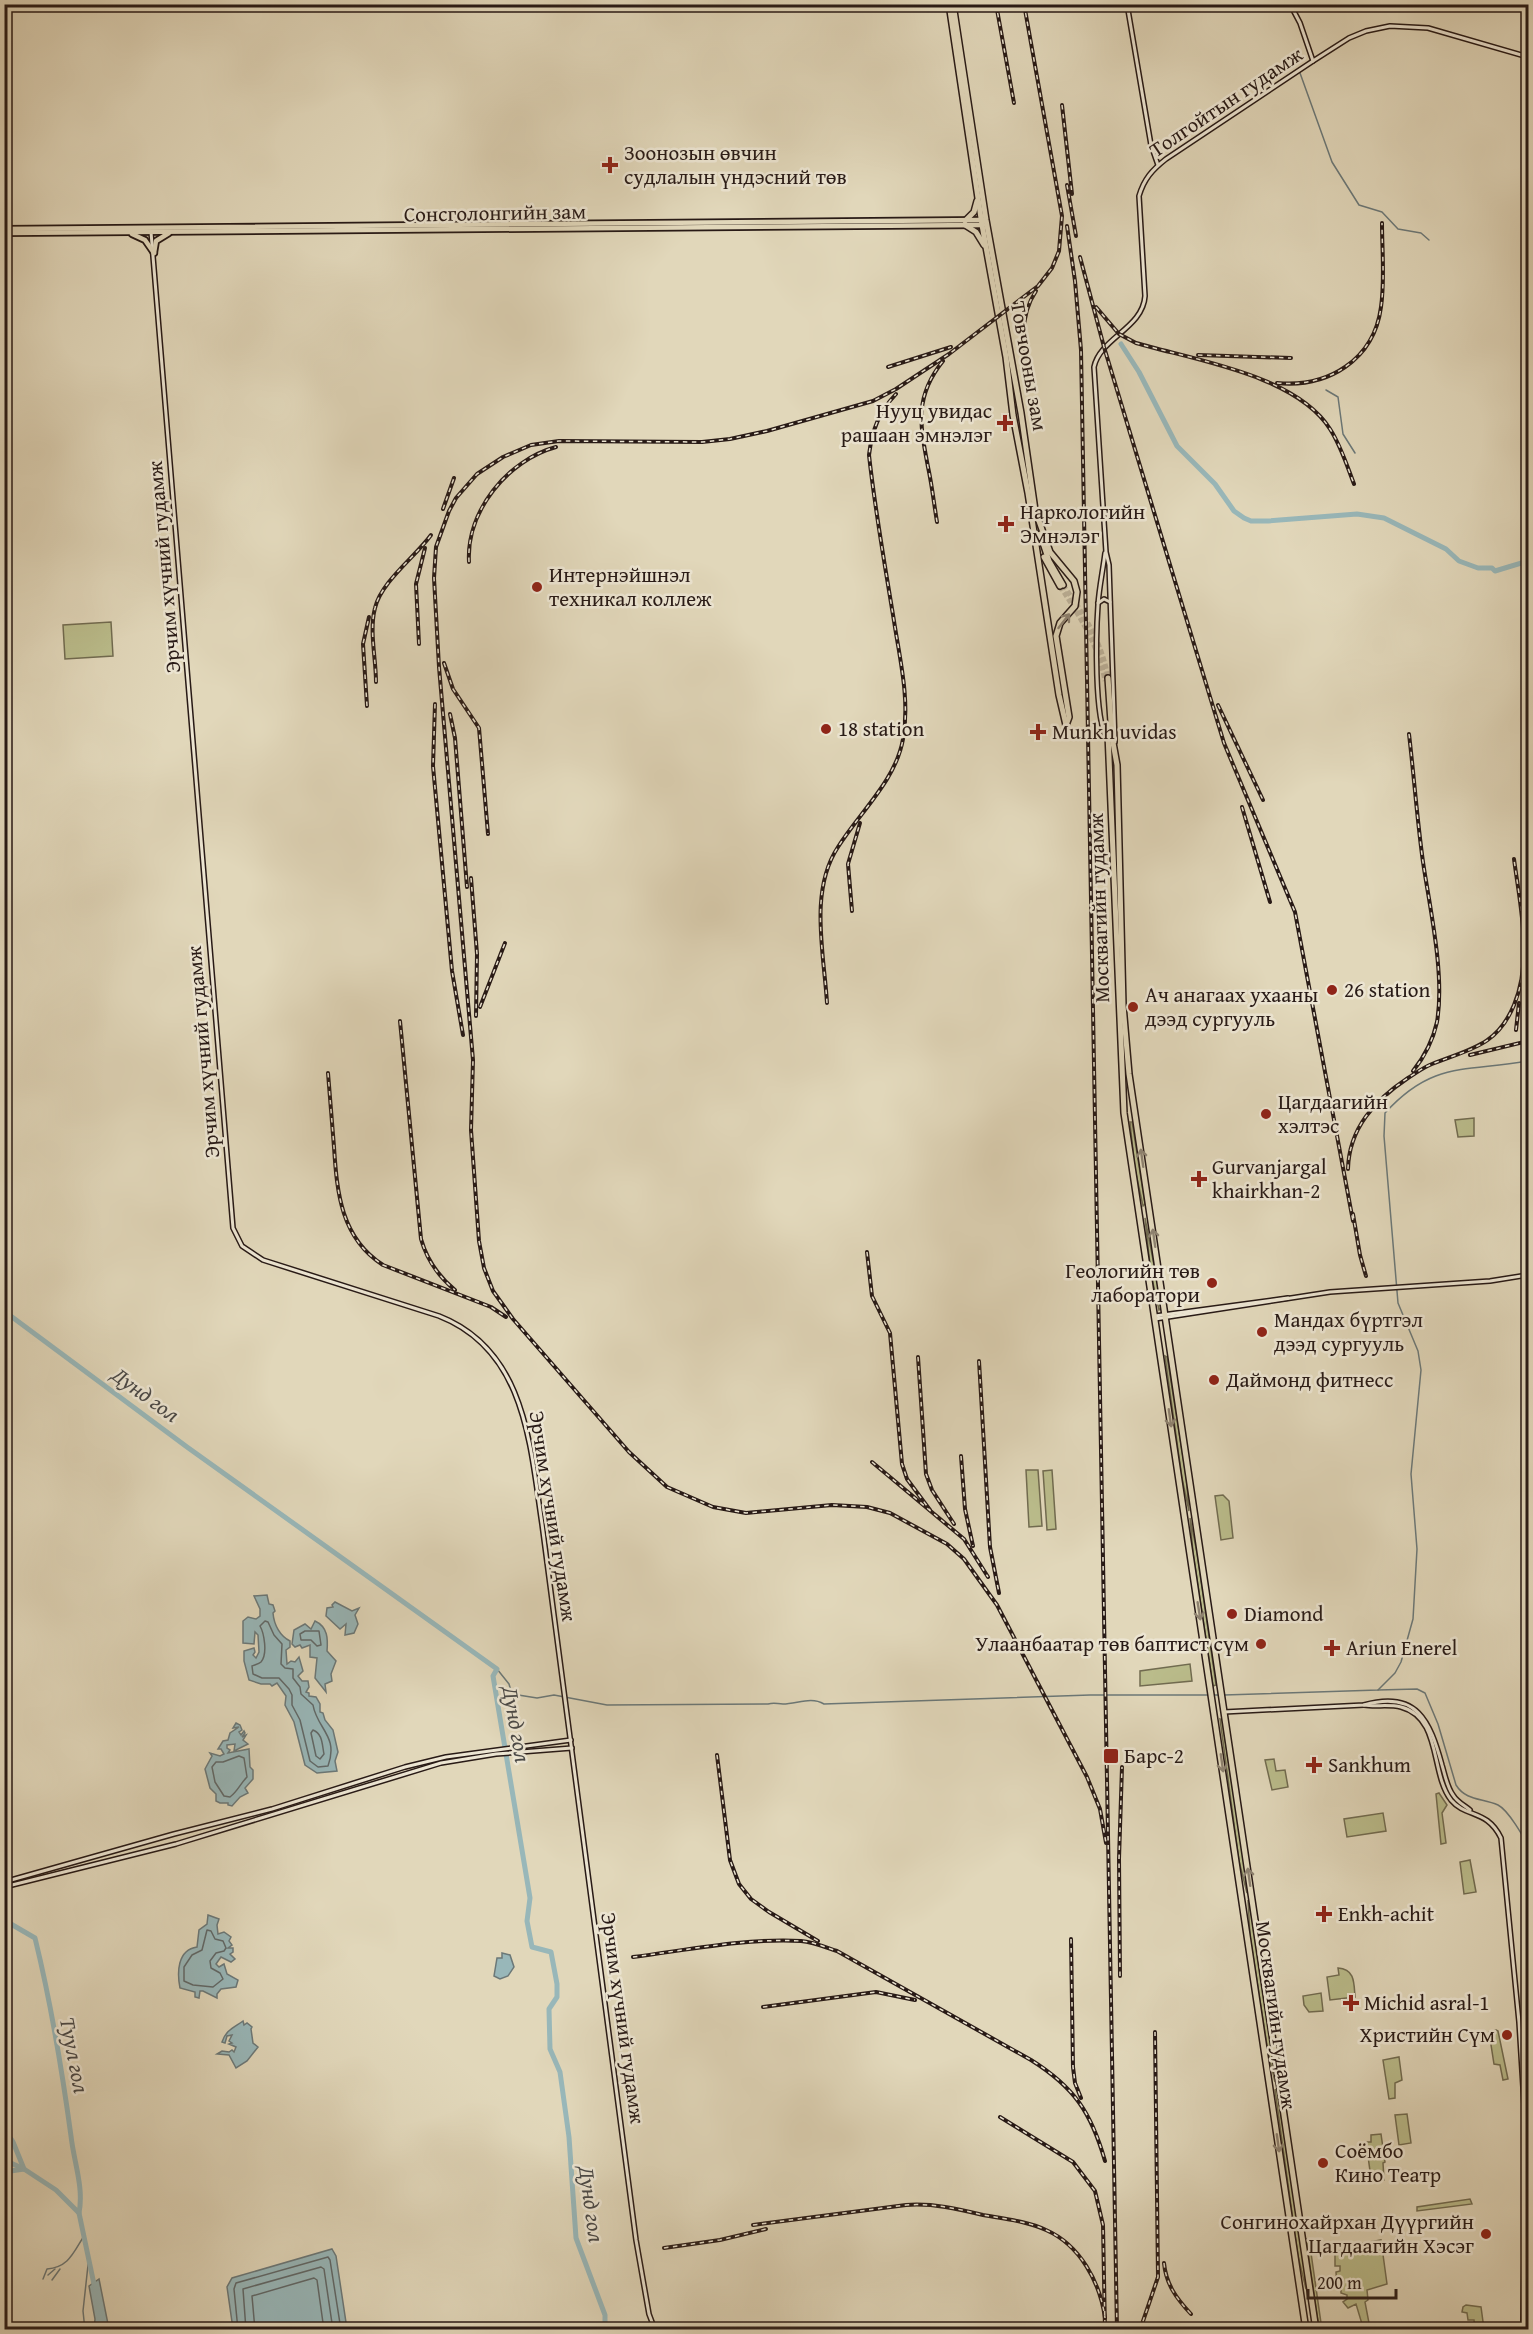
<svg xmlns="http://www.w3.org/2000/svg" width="1533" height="2334" viewBox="0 0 1533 2334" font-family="'Gentium Book Plus',serif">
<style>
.green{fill:#babc8b;stroke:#716b50;stroke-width:1.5}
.water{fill:#98b7b9;stroke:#6b7878;stroke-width:1.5}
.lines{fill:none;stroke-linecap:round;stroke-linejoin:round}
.shore{stroke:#606868;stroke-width:1.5}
.stream{stroke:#6b7878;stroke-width:1.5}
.river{stroke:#98b7b9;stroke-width:5}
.highway-tunnel{stroke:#bcb199;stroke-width:5;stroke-dasharray:5 2.5;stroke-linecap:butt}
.secondary-casing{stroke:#281a16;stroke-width:6}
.primary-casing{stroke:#281a16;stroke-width:8}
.highway-casing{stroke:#281a16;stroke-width:8}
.secondary{stroke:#ece5d2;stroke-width:3}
.primary{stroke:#e1d7ba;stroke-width:4.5}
.highway{stroke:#e1d7ba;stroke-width:5}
.rail-casing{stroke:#281a16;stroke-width:4}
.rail{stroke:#ece5d2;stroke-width:1.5;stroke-dasharray:4.5;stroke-linecap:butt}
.oneway{stroke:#8e8270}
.poi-dot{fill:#8f2418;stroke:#ece5d2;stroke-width:2}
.labels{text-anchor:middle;stroke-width:5;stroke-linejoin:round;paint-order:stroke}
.street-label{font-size:21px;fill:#281a16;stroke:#ece5d2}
.poi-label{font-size:21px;fill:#281a16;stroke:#ece5d2;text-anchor:start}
.water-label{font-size:22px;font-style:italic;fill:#4a4947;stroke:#ece5d2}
</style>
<rect width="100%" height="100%" fill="#e1d7ba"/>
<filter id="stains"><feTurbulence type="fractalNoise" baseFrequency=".00333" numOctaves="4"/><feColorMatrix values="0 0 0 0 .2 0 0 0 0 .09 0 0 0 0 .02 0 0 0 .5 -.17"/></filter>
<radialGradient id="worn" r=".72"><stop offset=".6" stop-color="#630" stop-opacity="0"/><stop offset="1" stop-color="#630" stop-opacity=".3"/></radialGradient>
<g class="green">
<path d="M111,622L113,656L65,659L63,625Z"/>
<path d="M1474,1118V1136L1458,1137L1455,1120Z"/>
<path d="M1130,1122H1132L1145,1204L1143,1206L1135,1169Z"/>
<path d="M1145,1218L1162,1307L1159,1310L1151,1274Z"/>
<path d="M1165,1356L1167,1357L1186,1476L1189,1511L1182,1478Z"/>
<path d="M1026,1470H1038L1042,1526L1029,1527Z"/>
<path d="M1052,1470L1056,1529L1047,1530L1043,1471Z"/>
<path d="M1223,1495L1229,1501L1233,1538L1221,1540L1215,1496Z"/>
<path d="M1190,1518L1197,1553L1216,1685L1213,1686L1193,1552Z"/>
<path d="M1190,1664L1192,1681L1140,1686V1671Z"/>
<path d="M1220,1719L1222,1720L1244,1862L1247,1893L1239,1861Z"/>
<path d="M1274,1759L1276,1771L1285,1770L1288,1787L1272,1790L1265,1760Z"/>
<path d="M1439,1793L1447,1805L1442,1813L1446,1843L1441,1844L1436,1794Z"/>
<path d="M1383,1813L1386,1831L1347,1837L1344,1819Z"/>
<path d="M1470,1860L1476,1892L1464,1894L1460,1862Z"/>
<path d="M1248,1900L1256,1935L1273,2051L1275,2082L1268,2052L1250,1936Z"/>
<path d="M1338,1968C1355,1969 1354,1983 1355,1997L1330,2000L1327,1977L1339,1975Z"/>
<path d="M1321,1993L1323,2011L1309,2012L1304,2005L1303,1996Z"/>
<path d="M1496,2030L1498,2031L1508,2079L1503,2080L1500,2065L1494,2064L1489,2032Z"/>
<path d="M1399,2057L1402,2080L1395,2083V2098L1389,2099L1383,2060Z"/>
<path d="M1277,2089L1303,2255L1306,2289L1298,2256L1275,2090Z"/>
<path d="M1407,2114L1411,2143L1399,2145L1395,2115Z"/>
<path d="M1381,2134L1385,2162L1383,2163L1384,2180L1378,2182L1371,2178L1366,2142H1371V2135Z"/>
<path d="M1470,2199L1472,2204L1417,2211V2207Z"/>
<path d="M1306,2239H1309L1321,2323L1318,2322Z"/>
<path d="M1381,2240L1387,2284L1367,2290L1368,2300L1365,2302L1369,2323L1362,2324L1356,2304L1348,2308L1343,2302L1347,2299V2295L1341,2293V2288L1337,2287L1336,2272L1340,2271V2266H1335V2250L1343,2252L1345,2244L1348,2246Z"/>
<path d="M1466,2305L1481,2307L1484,2329H1475L1474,2320H1468L1467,2313L1462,2312L1463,2307Z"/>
</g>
<g class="water">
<path d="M267,1595L269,1604L273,1605L275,1611L273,1613C274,1625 280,1636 290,1641V1647L286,1650L287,1664L291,1661L295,1662L299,1657L303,1671L298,1676L302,1681H308L309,1687L306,1692L309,1693V1696L316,1697L320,1704V1712L323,1713L325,1720L333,1730L338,1752L335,1761L337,1771L317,1773L305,1765L294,1722L285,1705L286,1696L277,1683L272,1686L270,1684H261L249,1680L244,1661V1651L254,1648L255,1652L253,1655L256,1658L259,1652L258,1635L255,1632L254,1644L243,1643V1621L248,1617L256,1619L260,1616V1609L254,1596Z"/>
<path d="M335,1602L352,1611L359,1608L355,1615L358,1624L354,1633L345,1635L346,1624L340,1629L326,1616L327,1608L333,1607L332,1605Z"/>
<path d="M315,1621C328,1627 328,1639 327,1651L336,1661L331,1674L332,1681L325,1684L326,1692L315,1678L317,1658L310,1657V1645L302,1648L300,1645L295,1647L292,1644L294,1630L305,1624L311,1629Z"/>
<path d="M236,1723L240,1725L242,1730L239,1732L241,1735L244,1731L245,1733L242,1737L246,1735L243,1740L248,1744L234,1751L235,1744L227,1745V1748L230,1750L228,1753L249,1749L250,1767L253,1770V1779L245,1788L248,1793L240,1797L232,1806L228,1805V1803H220L216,1801V1794L210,1788L205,1769L212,1756L210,1753L220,1756L224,1754L221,1749H218L223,1741L228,1740L230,1733L239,1727L233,1728Z"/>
<path d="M208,1915L219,1919L217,1925L218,1934L224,1932L231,1937L229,1941L232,1945L228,1948H233V1952L230,1954L235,1959L231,1962L221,1957L216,1964L219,1967L224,1964L227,1974L238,1980L236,1987L221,1989L217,1994V1998L203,1991H200L199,1998L195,1997V1992L180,1988C177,1973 177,1950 197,1947L199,1930L207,1924Z"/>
<path d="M502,1953L510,1955L514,1967L508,1976L500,1979L494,1976L497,1958H502Z"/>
<path d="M243,2021L244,2025L247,2023L252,2027L251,2029L253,2043L258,2047L247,2061L236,2068L229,2055L217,2054L222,2051L229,2052L232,2050L234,2052L236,2047L229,2044L232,2043L229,2041L232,2035L227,2036L225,2043L222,2042C226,2030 233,2028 243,2021Z"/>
<path d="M332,2249L336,2256L347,2329H233L227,2287L232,2278Z"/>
<path d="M99,2279L109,2329H94L95,2319L89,2286Z"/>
</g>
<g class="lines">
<g class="shore">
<path d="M265,1621L268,1622L274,1635L282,1644L281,1664L285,1668L293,1669V1678L300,1687L301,1694L313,1705C317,1729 339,1736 328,1766L318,1767L310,1761L300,1720L292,1705V1695L289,1689L279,1678H262L253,1674L252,1666C254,1665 259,1664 261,1662C268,1654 264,1633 260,1626Z"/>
<path d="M305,1631H319L321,1645L317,1646L311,1640H301L300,1634Z"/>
<path d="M313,1730C323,1734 322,1745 324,1754L320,1759L316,1756L311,1733Z"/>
<path d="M239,1756L244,1758L247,1777C240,1784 238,1791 230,1797L224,1796L215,1782L212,1767L216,1762H223Z"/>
<path d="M207,1930L211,1931L215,1939L223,1941L226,1948L224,1951L216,1953L210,1961L211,1968L220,1973L223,1979L213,1987L193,1985L184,1981V1967L192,1955L202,1950Z"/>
<path d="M238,2330L234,2289L236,2283L328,2257L330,2260L341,2330"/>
<path d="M246,2330L243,2289L321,2267L324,2269L333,2330"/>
<path d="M255,2330L252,2296L314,2278L317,2280L324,2330"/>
</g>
<g class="stream">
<path d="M1296,58V62"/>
<path d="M1300,73L1332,162L1359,205L1382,212L1398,229L1421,233L1429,240"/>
<path d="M1326,390L1338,397L1343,434L1355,453"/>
<path d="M497,1669L509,1684L512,1694L537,1698L554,1695L607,1705L768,1704C775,1702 777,1704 783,1704C797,1704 811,1696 824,1704L1090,1695H1219"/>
<path d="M1378,1690L1417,1689L1425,1693L1438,1724L1456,1785C1466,1801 1482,1798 1498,1805C1508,1810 1525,1838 1528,1848"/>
<path d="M1224,1695L1378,1690L1395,1673L1401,1662L1413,1619L1417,1549L1411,1474L1421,1370L1418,1351L1398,1303L1384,1136L1385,1113C1433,1060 1467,1072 1528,1061"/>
<path d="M48,2275L55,2269"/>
<path d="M43,2279L47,2269C69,2267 73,2253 84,2236"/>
<path d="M52,2280L60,2269"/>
<path d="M85,2330L83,2311L89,2256"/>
</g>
<g class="river">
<path d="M1121,344L1139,372L1177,446L1215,484L1234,511L1244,518L1251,521H1268L1357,514L1384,518L1446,549L1459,561L1478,568H1492L1495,571L1528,561"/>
<path d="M4,1311L187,1447L497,1669L493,1676L530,1898L527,1921L532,1947L551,1952L557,1984V1997L549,2009L550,2049L560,2072L569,2137L576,2238L605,2315V2330"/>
<path d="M4,1920L35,1938C51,2003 62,2070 71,2136C74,2163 84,2187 79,2213"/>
<path d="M4,2129L13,2142L24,2169"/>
<path d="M4,2160L22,2168"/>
<path d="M4,2172L24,2169L56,2190L79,2213L95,2289"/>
</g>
<g class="highway-tunnel">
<path d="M1063,585C1084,614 1102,642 1108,678"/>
<path d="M1060,586C1080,617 1098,644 1105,681"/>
</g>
<defs>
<g id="secondary">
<path d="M1127,4L1151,145L1158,165"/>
<path d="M1290,4L1300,23L1313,61"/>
<path d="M151,232L233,1228L242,1246L263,1260L439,1316C526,1350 530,1445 542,1524L636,2240L649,2314L655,2330"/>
<path d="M1105,553C1103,570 1099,588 1098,605C1096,634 1094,716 1107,740"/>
<path d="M1098,603L1104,599L1110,602"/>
<path d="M1115,742L1109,565L1106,552L1094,367C1100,338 1143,328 1145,296L1139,196C1144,179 1152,170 1166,159L1313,61L1349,38L1366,31L1390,26L1428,28L1528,57"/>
<path d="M1155,1316L1288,1298"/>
<path d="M1155,1319L1330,1292L1490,1281L1528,1275"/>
<path d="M1364,1705C1376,1707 1388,1704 1401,1707C1442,1718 1430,1773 1451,1800C1466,1818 1487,1809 1501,1838L1519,2022L1526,2136L1523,2330"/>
<path d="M1224,1712L1364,1705C1417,1690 1430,1721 1442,1765C1445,1775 1447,1787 1453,1795C1457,1802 1464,1805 1470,1810"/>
<path d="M4,1882L174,1834L272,1809L405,1767L446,1757L571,1740"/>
<path d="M4,1887L176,1844L441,1763L496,1754L572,1748"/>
</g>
<g id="primary">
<path d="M4,229L983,220"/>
<path d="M4,233L983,225"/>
<path d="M132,234L145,240L154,253"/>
<path d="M154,253L156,241L169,233"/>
</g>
<g id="highway">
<path d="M949,4L982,225L1006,357L1013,415L1028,493L1059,695L1066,725"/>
<path d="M953,4L986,220L1021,413L1035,510L1050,552L1074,581L1077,592L1075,606L1060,623L1056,636L1069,717L1066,725"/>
<path d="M965,221L974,212L977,201"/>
<path d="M965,225L976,232L984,245"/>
<path d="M1040,534L1049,561L1063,585"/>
<path d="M1044,557L1060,586"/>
<path d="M1108,678L1112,737L1117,765L1123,1005L1129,1074L1316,2330"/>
<path d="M1108,734L1124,1113L1306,2330"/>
</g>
</defs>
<use href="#secondary" class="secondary-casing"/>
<use href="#primary" class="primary-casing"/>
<use href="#highway" class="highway-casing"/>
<use href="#secondary" class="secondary"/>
<use href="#primary" class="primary"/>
<use href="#highway" class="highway"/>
<defs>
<g id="rail">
<path d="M996,4L1014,103"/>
<path d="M1024,4L1062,216L1059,251L1052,268L1038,286L949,354L896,389L873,401L767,431L730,439L702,442L559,441L531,445L503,457L477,474L456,498L449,511L436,547L434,578L439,667L473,1060L471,1130L479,1241L484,1268L493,1291L513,1319L629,1452L667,1487L713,1507L746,1513L832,1505L867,1507L890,1513L947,1544L964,1559L997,1605L1087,1777L1100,1809L1106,1843"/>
<path d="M1062,105L1072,194"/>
<path d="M1067,185L1076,236"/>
<path d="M1067,226L1075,281L1081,350L1117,2330"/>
<path d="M1080,257L1104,347L1224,743L1295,912L1353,1221"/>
<path d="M1096,307L1119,334L1136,343C1194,360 1296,375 1330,429C1341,446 1347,466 1354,484"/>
<path d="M1198,355L1291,358"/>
<path d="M888,367L951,347"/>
<path d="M1029,383C1024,352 1017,319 1036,291"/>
<path d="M1277,383C1328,388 1374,360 1381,307C1385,280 1382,250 1382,223"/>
<path d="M443,509L454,478"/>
<path d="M937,522C934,504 932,485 928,467C920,425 914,397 943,361"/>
<path d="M469,562C466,511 508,460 556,447"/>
<path d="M419,644L416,584L425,548"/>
<path d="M444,663L453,689L479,728L488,834"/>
<path d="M376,682C376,658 369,631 375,608C381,582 415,557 431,535"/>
<path d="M435,704L433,766L452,971L463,1035"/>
<path d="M1218,705L1263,800"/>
<path d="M367,706L363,644L369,617"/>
<path d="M450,714L455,738L467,887"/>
<path d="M1409,734C1414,776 1417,819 1423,862C1430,909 1445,975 1437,1022C1433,1040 1425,1056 1413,1071"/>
<path d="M1242,807L1270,902"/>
<path d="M471,878L477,954L476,1016"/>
<path d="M852,911L848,864L860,823"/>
<path d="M827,1003C824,953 809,891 838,847C860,812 896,780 903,739C910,700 900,660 894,621C885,566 875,510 869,455C872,430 879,412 896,394"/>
<path d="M480,1007L505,943"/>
<path d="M400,1021L421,1239C427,1260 438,1276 455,1290"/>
<path d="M1516,1030L1519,1003"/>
<path d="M1470,1055L1528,1041"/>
<path d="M328,1073C330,1098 332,1123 334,1147C337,1193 341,1238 383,1265L491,1307L506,1317"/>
<path d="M1348,1169C1349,1128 1375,1100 1408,1078C1416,1073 1424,1067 1432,1064C1470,1049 1497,1046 1514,1005C1533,960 1520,905 1514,859"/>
<path d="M1353,1214L1360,1255L1366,1276"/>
<path d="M867,1252L872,1296L890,1333L902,1464L907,1479L930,1510"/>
<path d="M918,1357L926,1474L932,1490L954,1524"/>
<path d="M979,1361L990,1547L999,1593"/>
<path d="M961,1456L965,1509L973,1546"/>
<path d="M872,1462L964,1539L988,1577"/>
<path d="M717,1755L730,1860L739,1884L751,1899L769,1912L818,1941"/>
<path d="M1071,1939L1073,2067L1075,2083L1081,2098"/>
<path d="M633,1957C688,1950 745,1938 801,1941C813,1942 825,1947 837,1951L1031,2060C1074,2087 1091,2112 1105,2161"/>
<path d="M1120,1976L1119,1859L1122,1767"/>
<path d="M763,2007L876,1992L915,2000"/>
<path d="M1000,2117L1073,2162L1095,2191L1103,2225L1105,2330"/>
<path d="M753,2225L906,2205C933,2203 958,2209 983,2215C1004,2219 1027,2221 1046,2230C1080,2245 1100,2282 1105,2318"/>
<path d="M664,2248L720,2240L766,2229"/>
<path d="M1164,2263C1166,2284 1176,2298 1191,2314"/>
<path d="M1140,2330L1158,2277L1155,2032"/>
</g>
</defs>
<use href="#rail" class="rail-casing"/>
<use href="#rail" class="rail"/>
</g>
<defs><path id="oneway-shaft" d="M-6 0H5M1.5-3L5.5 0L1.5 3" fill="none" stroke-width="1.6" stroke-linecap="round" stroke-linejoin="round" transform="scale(1.5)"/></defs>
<g class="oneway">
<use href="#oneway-shaft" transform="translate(1064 621) rotate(-52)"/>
<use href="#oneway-shaft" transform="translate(1142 1158) rotate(-98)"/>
<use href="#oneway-shaft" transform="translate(1154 1238) rotate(-98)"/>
<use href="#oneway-shaft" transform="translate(1170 1418) rotate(82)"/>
<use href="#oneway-shaft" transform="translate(1199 1611) rotate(81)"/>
<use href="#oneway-shaft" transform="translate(1222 1763) rotate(82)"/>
<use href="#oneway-shaft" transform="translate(1249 1877) rotate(-98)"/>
<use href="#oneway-shaft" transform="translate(1278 2143) rotate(82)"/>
</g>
<g class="poi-dot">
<path d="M607 156h6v6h6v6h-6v6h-6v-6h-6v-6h6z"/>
<path d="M1002 414h6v6h6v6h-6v6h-6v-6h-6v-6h6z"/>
<path d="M1003 515h6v6h6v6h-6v6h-6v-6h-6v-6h6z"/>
<circle cx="537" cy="587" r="6"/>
<circle cx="826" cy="729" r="6"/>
<path d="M1035 723h6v6h6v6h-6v6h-6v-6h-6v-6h6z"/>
<circle cx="1332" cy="990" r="6"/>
<circle cx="1133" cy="1007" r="6"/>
<circle cx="1266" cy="1114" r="6"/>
<path d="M1196 1170h6v6h6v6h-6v6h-6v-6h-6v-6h6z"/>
<circle cx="1212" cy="1283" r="6"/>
<circle cx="1262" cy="1332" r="6"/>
<circle cx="1214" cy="1380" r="6"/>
<circle cx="1232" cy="1614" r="6"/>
<circle cx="1261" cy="1644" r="6"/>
<path d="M1329 1639h6v6h6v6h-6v6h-6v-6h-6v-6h6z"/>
<rect x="1103" y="1748" width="16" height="16" rx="3"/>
<path d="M1311 1756h6v6h6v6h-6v6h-6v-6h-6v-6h6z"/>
<path d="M1321 1905h6v6h6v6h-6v6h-6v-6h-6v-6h6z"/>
<path d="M1348 1994h6v6h6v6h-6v6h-6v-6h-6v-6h6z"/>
<circle cx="1507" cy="2035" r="6"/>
<circle cx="1323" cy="2163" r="6"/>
<circle cx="1486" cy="2234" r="6"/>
</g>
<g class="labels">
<g class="street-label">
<text transform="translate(1226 102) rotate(-34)" y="7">Толгойтын гудамж</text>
<text transform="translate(495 213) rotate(-1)" y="7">Сонсголонгийн зам</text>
<text transform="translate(1029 366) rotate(80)" y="7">Товчооны зам</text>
<text transform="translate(164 567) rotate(-95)" y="7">Эрчим хүчний гудамж</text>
<text transform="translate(1099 908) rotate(-92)" y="7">Москвагийн гудамж</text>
<text transform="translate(203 1052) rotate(-95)" y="7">Эрчим хүчний гудамж</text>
<text transform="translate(553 1516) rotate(81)" y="7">Эрчим хүчний гудамж</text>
<text transform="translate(1276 2015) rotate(82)" y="7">Москвагийн гудамж</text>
<text transform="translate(623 2018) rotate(82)" y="7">Эрчим хүчний гудамж</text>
</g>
<g class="poi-label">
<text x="624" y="160">Зоонозын өвчин<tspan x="624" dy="24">судлалын үндэсний төв</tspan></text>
<text x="992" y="418" text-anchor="end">Нууц увидас<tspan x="992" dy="24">рашаан эмнэлэг</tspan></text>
<text x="1020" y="519">Наркологийн<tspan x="1020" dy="24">Эмнэлэг</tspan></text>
<text x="549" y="582">Интернэйшнэл<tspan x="549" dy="24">техникал коллеж</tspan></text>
<text x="838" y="736">18 station</text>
<text x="1052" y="739">Munkh uvidas</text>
<text x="1344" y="997">26 station</text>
<text x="1145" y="1002">Ач анагаах ухааны<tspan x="1145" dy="24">дээд сургууль</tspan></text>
<text x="1278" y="1109">Цагдаагийн<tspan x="1278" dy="24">хэлтэс</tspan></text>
<text x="1212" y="1174">Gurvanjargal<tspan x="1212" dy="24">khairkhan-2</tspan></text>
<text x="1200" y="1278" text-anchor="end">Геологийн төв<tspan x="1200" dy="24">лаборатори</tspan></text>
<text x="1274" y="1327">Мандах бүртгэл<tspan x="1274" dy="24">дээд сургууль</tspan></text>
<text x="1226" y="1387">Даймонд фитнесс</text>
<text x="1244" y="1621">Diamond</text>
<text x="1249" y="1651" text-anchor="end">Улаанбаатар төв баптист сүм</text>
<text x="1346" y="1655">Ariun Enerel</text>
<text x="1124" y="1763">Барс-2</text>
<text x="1328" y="1772">Sankhum</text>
<text x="1338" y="1921">Enkh-achit</text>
<text x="1364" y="2010">Michid asral-1</text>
<text x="1495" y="2042" text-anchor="end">Христийн Сүм</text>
<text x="1335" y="2158">Соёмбо<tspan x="1335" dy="24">Кино Театр</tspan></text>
<text x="1474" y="2229" text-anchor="end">Сонгинохайрхан Дүүргийн<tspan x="1474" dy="24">Цагдаагийн Хэсэг</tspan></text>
</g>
<g class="water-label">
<text transform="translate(146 1394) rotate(36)" y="8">Дунд гол</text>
<text transform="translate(517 1724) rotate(80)" y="8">Дунд гол</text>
<text transform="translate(75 2055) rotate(79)" y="8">Туул гол</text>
<text transform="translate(592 2204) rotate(82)" y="8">Дунд гол</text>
</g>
</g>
<rect width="1533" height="2334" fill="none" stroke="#e1d7ba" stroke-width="24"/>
<rect x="6" y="6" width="1521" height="2322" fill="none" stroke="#281a16" stroke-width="3"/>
<rect x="12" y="12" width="1509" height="2310" fill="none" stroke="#281a16" stroke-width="1.5"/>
<path d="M1308 2289v9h88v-9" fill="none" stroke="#281a16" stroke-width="3"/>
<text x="1317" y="2289" font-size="18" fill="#281a16" stroke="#ece5d2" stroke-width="4.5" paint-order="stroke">200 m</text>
<rect width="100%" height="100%" filter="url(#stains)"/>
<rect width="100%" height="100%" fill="url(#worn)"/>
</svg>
